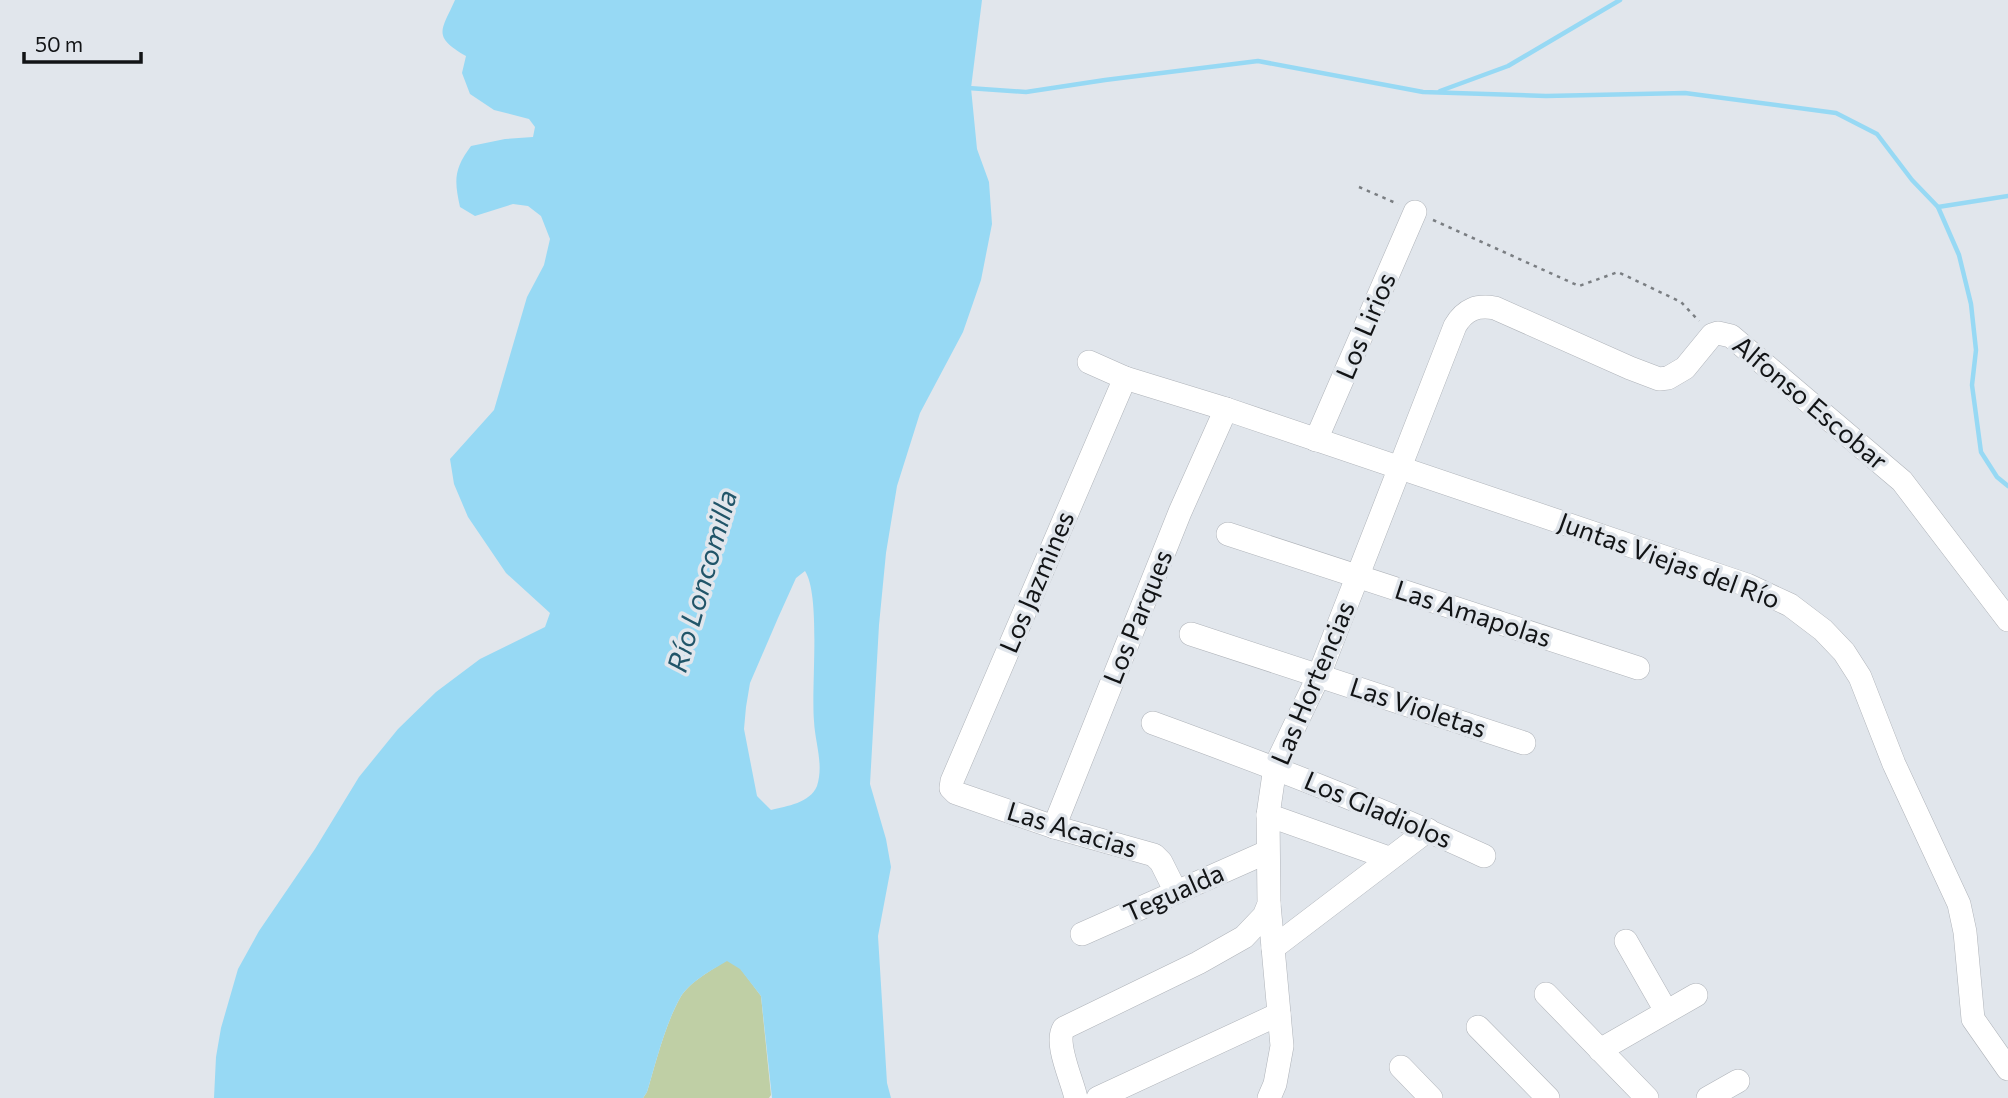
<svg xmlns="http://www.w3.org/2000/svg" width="2008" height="1098" viewBox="0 0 2008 1098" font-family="Commissioner,sans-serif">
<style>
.green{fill:#bfcfa5}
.water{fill:#97d9f4;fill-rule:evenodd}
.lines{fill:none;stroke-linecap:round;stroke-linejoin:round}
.stream{stroke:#97d9f4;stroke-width:4.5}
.minor-casing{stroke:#afb3b9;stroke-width:24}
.path{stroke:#7a7e82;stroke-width:2.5;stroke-dasharray:3.5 5;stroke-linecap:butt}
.minor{stroke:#fff;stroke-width:23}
.labels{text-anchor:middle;stroke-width:7;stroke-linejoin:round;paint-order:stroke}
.street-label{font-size:26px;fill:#121416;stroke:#e1e6ec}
.water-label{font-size:28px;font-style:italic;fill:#215569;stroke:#e1e6ec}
</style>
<rect width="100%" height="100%" fill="#e1e6ec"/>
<path class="green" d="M727,960L740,968L761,996L771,1095L769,1098H643L647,1092C656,1062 665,1025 680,998C689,982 712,970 727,960Z"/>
<path class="water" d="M455,0H982L971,88L977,149L989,182L992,224L981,280L963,332L920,413L897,486L886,553L879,625L870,784L886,839L891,867L878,936L887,1083L891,1098H772L761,996L740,969L727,961C712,970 689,982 680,998C665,1025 656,1062 647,1092L643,1098H214L216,1057L221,1028L238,969L259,931L315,849L359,777L398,729L436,692L480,659L545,627L550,613L506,573L468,517L454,484L450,459L494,410L527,297L544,265L550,239L541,216L528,206L513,204L475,216L460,207C454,180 454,169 471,146L505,139L533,137L535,127L529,119L494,110L470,94L462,73L466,56C431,36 442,30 455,0ZM805,571C821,596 811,687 814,721C815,743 824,764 817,786C810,803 787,806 771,810L757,796L744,729L746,707L750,683L778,618L796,578Z"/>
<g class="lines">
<g class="stream">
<path d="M968,88L1026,92L1105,80L1258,61L1423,92L1546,96L1685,93L1836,113L1877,134L1912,180L1938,207L1959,255L1971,304L1976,350L1972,385L1981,452L1997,477L2008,486"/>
<path d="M1440,91L1508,66L1620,0"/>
<path d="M1938,207L2008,196"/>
</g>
<defs>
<g id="minor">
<path d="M1089,362L1125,378L1226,409L1747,585L1790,605L1823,630L1844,652L1860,677L1894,764L1959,904L1965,932L1973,1019L2008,1069"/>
<path d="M1125,378L952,781L951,788L956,793L1054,827L1154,855L1161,862L1176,892"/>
<path d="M1316,440L1415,212"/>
<path d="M1228,534L1638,668"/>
<path d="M1191,634L1524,743"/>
<path d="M1153,723C1265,764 1376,806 1484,856"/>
<path d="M1268,815L1389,858"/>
<path d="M1054,827L1180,512L1226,409"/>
<path d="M1269,904L1282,1046L1275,1084L1269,1098"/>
<path d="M1082,934L1267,852"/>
<path d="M1626,941L1666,1011"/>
<path d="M1273,948L1428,830"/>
<path d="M1546,994L1647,1098"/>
<path d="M1478,1027L1548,1098"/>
<path d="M1600,1050L1696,995"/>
<path d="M1401,1067L1431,1098"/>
<path d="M1076,1098C1072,1079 1054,1043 1064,1028L1198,963L1244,937L1264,916L1269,904L1268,815L1275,767L1319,675L1455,326C1465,309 1477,305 1495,308L1630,368L1659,379L1668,378L1685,368L1712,335L1718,333L1731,336L1902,481L2008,620"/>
<path d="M1098,1098L1279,1014"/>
<path d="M1708,1098L1738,1081"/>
</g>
</defs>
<use href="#minor" class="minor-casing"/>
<g class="path">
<path d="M1359,187L1398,204"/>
<path d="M1433,220L1579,286L1618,272L1681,302L1699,321"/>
</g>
<use href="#minor" class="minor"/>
</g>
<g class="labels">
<g class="street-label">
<text transform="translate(1366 326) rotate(-67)" y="9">Los Lirios</text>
<text transform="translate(1810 403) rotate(40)" y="9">Alfonso Escobar</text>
<text transform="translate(1669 561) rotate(20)" y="9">Juntas Viejas del Río</text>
<text transform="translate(1037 582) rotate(-67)" y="9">Los Jazmines</text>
<text transform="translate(1473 614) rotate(18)" y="9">Las Amapolas</text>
<text transform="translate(1138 617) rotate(-68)" y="9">Los Parques</text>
<text transform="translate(1313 683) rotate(-67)" y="9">Las Hortencias</text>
<text transform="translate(1418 708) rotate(18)" y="9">Las Violetas</text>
<text transform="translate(1378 810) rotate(23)" y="9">Los Gladiolos</text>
<text transform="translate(1072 830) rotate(17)" y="9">Las Acacias</text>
<text transform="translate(1174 893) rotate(-24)" y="9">Tegualda</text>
</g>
<g class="water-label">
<text transform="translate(702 581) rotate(-74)" y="10">Río Loncomilla</text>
</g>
</g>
<path d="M24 52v10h117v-10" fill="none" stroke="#121416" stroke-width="3.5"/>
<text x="35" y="52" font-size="21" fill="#121416" stroke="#e1e6ec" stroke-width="5" paint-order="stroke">50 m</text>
</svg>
